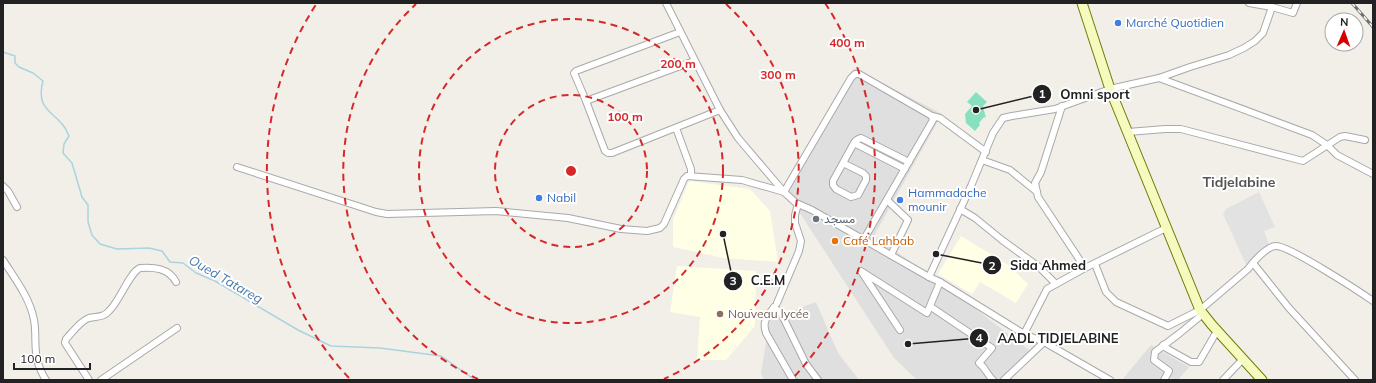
<svg xmlns="http://www.w3.org/2000/svg" width="1376" height="383" viewBox="0 0 1376 383" font-family="Mulish,Vazirmatn,sans-serif">
<style>
.residential{fill:#e0dfdf}
.education{fill:#ffffe5}
.pitch{fill:#88e0be}
.parking{fill:#e2e2e2}
.lines{fill:none;stroke-linecap:round;stroke-linejoin:round}
.stream{stroke:#aad3df;stroke-width:1.5}
.street-casing{stroke:#a9a9a9;stroke-width:8}
.secondary-casing{stroke:#707d05;stroke-width:11}
.street{stroke:#fff;stroke-width:6}
.secondary{stroke:#f7fabf;stroke-width:9}
.rail-casing{stroke:#707070;stroke-width:3}
.rail{stroke:#fff;stroke-width:1.5;stroke-dasharray:4.5;stroke-linecap:butt}
.ring{fill:none;stroke:#d62828;stroke-width:2;stroke-dasharray:7 5}
.shop-dot{fill:#3f7fe0;stroke:#fff;stroke-width:1.5}
.worship-dot{fill:#6b7280;stroke:#fff;stroke-width:1.5}
.food-dot{fill:#e8710a;stroke:#fff;stroke-width:1.5}
.education-dot{fill:#8d6e63;stroke:#fff;stroke-width:1.5}
.labels{text-anchor:middle;stroke-width:4;stroke-linejoin:round;paint-order:stroke}
.shop-label{font-size:12px;fill:#366cbe;stroke:#fff;text-anchor:start}
.worship-label{font-size:12px;fill:#5b616d;stroke:#fff;text-anchor:start}
.food-label{font-size:12px;fill:#c56008;stroke:#fff;text-anchor:start}
.education-label{font-size:12px;fill:#785e54;stroke:#fff;text-anchor:start}
.water-label{font-size:13px;font-style:italic;fill:#4a7aab;stroke:#fff}
.quarter-label{font-size:14px;font-weight:bold;fill:#555;stroke:#fff}
.centre{fill:#d62828;stroke:#fff;stroke-width:2}
.ring-label{font-size:12px;text-anchor:middle;font-weight:bold;fill:#d62828;stroke:#fff;stroke-width:4;stroke-linejoin:round;paint-order:stroke}
.leader{fill:none;stroke:#222;stroke-width:1.5}
.callout-dot{fill:#222;stroke:#fff;stroke-width:1.5}
.mark-label{font-size:12px;text-anchor:middle;font-weight:bold;fill:#fff}
.callout-label{font-size:13px;text-anchor:middle;font-weight:bold;fill:#222;stroke:#fff;stroke-width:4;stroke-linejoin:round;paint-order:stroke}
</style>
<rect width="100%" height="100%" fill="#f2efe9"/>
<g class="residential">
<path d="M854,68L942,114L874,236L940,282L1029,350L1010,380H917L894,358L783,187Z"/>
<path d="M816,302L838,353L859,380H764L761,373L770,319Z"/>
<path d="M1151,345L1189,367L1178,380L1168,377L1166,380H1122Z"/>
</g>
<g class="education">
<path d="M689,181L750,189L770,211L778,262L723,258L673,247V220Z"/>
<path d="M961,236L1007,264L1028,284L1016,303L980,282L972,294L938,274Z"/>
<path d="M677,266L756,271L755,326L726,360H697L700,317L670,312Z"/>
</g>
<path class="pitch" d="M976,92L987,102L983,106L986,118L984,117L979,123L980,125L975,131L966,123L965,114L972,106L967,102Z"/>
<path class="parking" d="M1259,192L1275,227L1264,231L1270,247L1248,269L1223,214L1226,209Z"/>
<g class="lines">
<path class="stream" d="M3,52L15,56V63L19,67L33,73L43,81C34,114 60,111 69,136L64,144L63,153L72,163L82,197L88,205V222L92,235L100,244L117,249L149,248L162,251L170,262L183,263L196,273L215,281L298,330L331,346L380,348L441,356L475,380"/>
<defs>
<g id="street">
<path d="M666,3L720,110L738,138L784,192L851,78L855,74H859L932,116L933,120L864,239"/>
<path d="M1249,3L1272,7L1293,13L1297,3"/>
<path d="M680,32L576,71L574,73L586,101L605,151L608,153H612L720,110"/>
<path d="M1159,78L1312,135L1327,145L1337,155L1373,174"/>
<path d="M586,101L694,61"/>
<path d="M1062,106L1041,172L1035,183L1038,197L1085,268"/>
<path d="M932,116L940,118L986,152"/>
<path d="M676,128L691,169V176"/>
<path d="M1128,132L1165,129H1181L1303,161L1340,137L1345,136L1365,140"/>
<path d="M854,143L905,169"/>
<path d="M982,160L1010,170L1037,192"/>
<path d="M843,163L863,173L866,176V180L858,195L851,197L836,189L833,185V181L854,143C856,140 857,139 861,138L909,162"/>
<path d="M237,167L376,212L387,214L496,211L568,218L621,229L647,231L660,228L664,224L684,179L687,176L742,180L784,192L796,203L812,210L929,277L940,282L1024,334L1044,342L1110,380"/>
<path d="M3,186L8,191L17,207"/>
<path d="M887,200L908,220L891,255"/>
<path d="M960,209L975,218L1002,240L1039,267L1056,284"/>
<path d="M3,260C15,279 30,298 34,320C37,335 33,352 39,366C41,371 43,376 46,380"/>
<path d="M1253,263L1289,308L1355,380"/>
<path d="M1095,264L1106,292L1116,302L1168,326L1200,310L1248,269C1253,262 1267,246 1276,246C1288,245 1360,292 1373,301"/>
<path d="M929,277L971,186L993,133L1003,118L1012,116L1055,109L1110,89L1159,78L1190,67L1229,55L1244,48L1255,41L1263,33L1272,7"/>
<path d="M777,303L799,251L801,241L795,223V215L798,204"/>
<path d="M931,307L992,348L979,363C987,369 987,375 993,380"/>
<path d="M900,330L861,271L927,313L940,282"/>
<path d="M1024,334L1047,289L1085,268L1166,228"/>
<path d="M1163,345L1166,348L1191,362H1199L1217,331"/>
<path d="M89,380L65,343L66,339C72,333 80,321 89,318C97,316 103,318 109,311C120,301 129,273 140,268C154,267 169,268 176,282"/>
<path d="M101,380L177,328"/>
<path d="M793,380L766,333C762,321 767,317 774,307L781,313L806,364L818,380"/>
<path d="M1004,380L1044,342"/>
<path d="M1164,380L1169,371L1154,360L1155,352L1180,333L1203,314"/>
<path d="M1223,380L1243,359"/>
</g>
<path id="secondary" d="M1082,3L1110,89L1200,310L1212,325L1262,380"/>
</defs>
<use href="#street" class="street-casing"/>
<use href="#secondary" class="secondary-casing"/>
<use href="#street" class="street"/>
<use href="#secondary" class="secondary"/>
<defs>
<path id="rail" d="M1352,3L1373,27"/>
</defs>
<use href="#rail" class="rail-casing"/>
<use href="#rail" class="rail"/>
</g>
<g class="ring">
<circle cx="571" cy="171" r="76"/>
<circle cx="571" cy="171" r="152"/>
<path d="M478 379A228 228 0 0 1 416 4M726 4A228 228 0 0 1 664 379"/>
<path d="M349 378A304 304 0 0 1 317 3M825 3A304 304 0 0 1 793 378"/>
</g>
<g class="shop-dot">
<circle cx="1118" cy="23" r="4"/>
<circle cx="539" cy="198" r="4"/>
<circle cx="900" cy="200" r="4"/>
</g>
<circle class="worship-dot" cx="816" cy="219" r="4"/>
<circle class="food-dot" cx="835" cy="241" r="4"/>
<circle class="education-dot" cx="720" cy="314" r="4"/>
<g class="labels">
<g class="shop-label">
<text x="1126" y="27">Marché Quotidien</text>
<text x="908" y="197">Hammadache<tspan x="908" dy="14">mounir</tspan></text>
<text x="547" y="202">Nabil</text>
</g>
<g class="worship-label">
<text x="824" y="223">مسجد</text>
</g>
<g class="food-label">
<text x="843" y="245">Café Lahbab</text>
</g>
<g class="education-label">
<text x="728" y="318">Nouveau lycée</text>
</g>
<g class="water-label">
<text transform="translate(226 279) rotate(30)" y="5">Oued Tatareg</text>
</g>
<g class="quarter-label">
<text x="1239" y="187">Tidjelabine</text>
</g>
</g>
<circle cx="571" cy="171" r="6" class="centre"/>
<g class="ring-label">
<text x="847" y="47">400 m</text>
<text x="678" y="68">200 m</text>
<text x="778" y="79">300 m</text>
<text x="625" y="121">100 m</text>
</g>
<path class="leader" d="M976 110L1042 94M936 254L992 265M723 234L733 281M908 344L979 338"/>
<g class="callout-dot">
<circle cx="976" cy="110" r="4"/>
<circle cx="936" cy="254" r="4"/>
<circle cx="723" cy="234" r="4"/>
<circle cx="908" cy="344" r="4"/>
<circle cx="1042" cy="94" r="10"/>
<circle cx="992" cy="265" r="10"/>
<circle cx="733" cy="281" r="10"/>
<circle cx="979" cy="338" r="10"/>
</g>
<g class="mark-label">
<text x="1042" y="98">1</text>
<text x="992" y="270">2</text>
<text x="733" y="285">3</text>
<text x="979" y="342">4</text>
</g>
<g class="callout-label">
<text x="1095" y="99">Omni sport</text>
<text x="1048" y="270">Sida Ahmed</text>
<text x="768" y="285">C.E.M</text>
<text x="1058" y="343">AADL TIDJELABINE</text>
</g>
<rect width="1376" height="383" fill="none" stroke="#222222" stroke-width="8"/>
<g transform="translate(1344 32) rotate(2)"><circle r="19" fill="#ffffff" stroke="#a7a7a7"/>
<path d="M0-3L7 15L0 10L-7 15Z" fill="#d40000"/>
<text y="-6" font-size="11" font-weight="bold" text-anchor="middle" fill="#222222">N</text>
</g>
<path d="M14 363v6h76v-6" fill="none" stroke="#222222" stroke-width="2"/>
<text x="20" y="363" font-size="12" fill="#222222" stroke="#ffffff" stroke-width="3" paint-order="stroke">100 m</text>
</svg>
